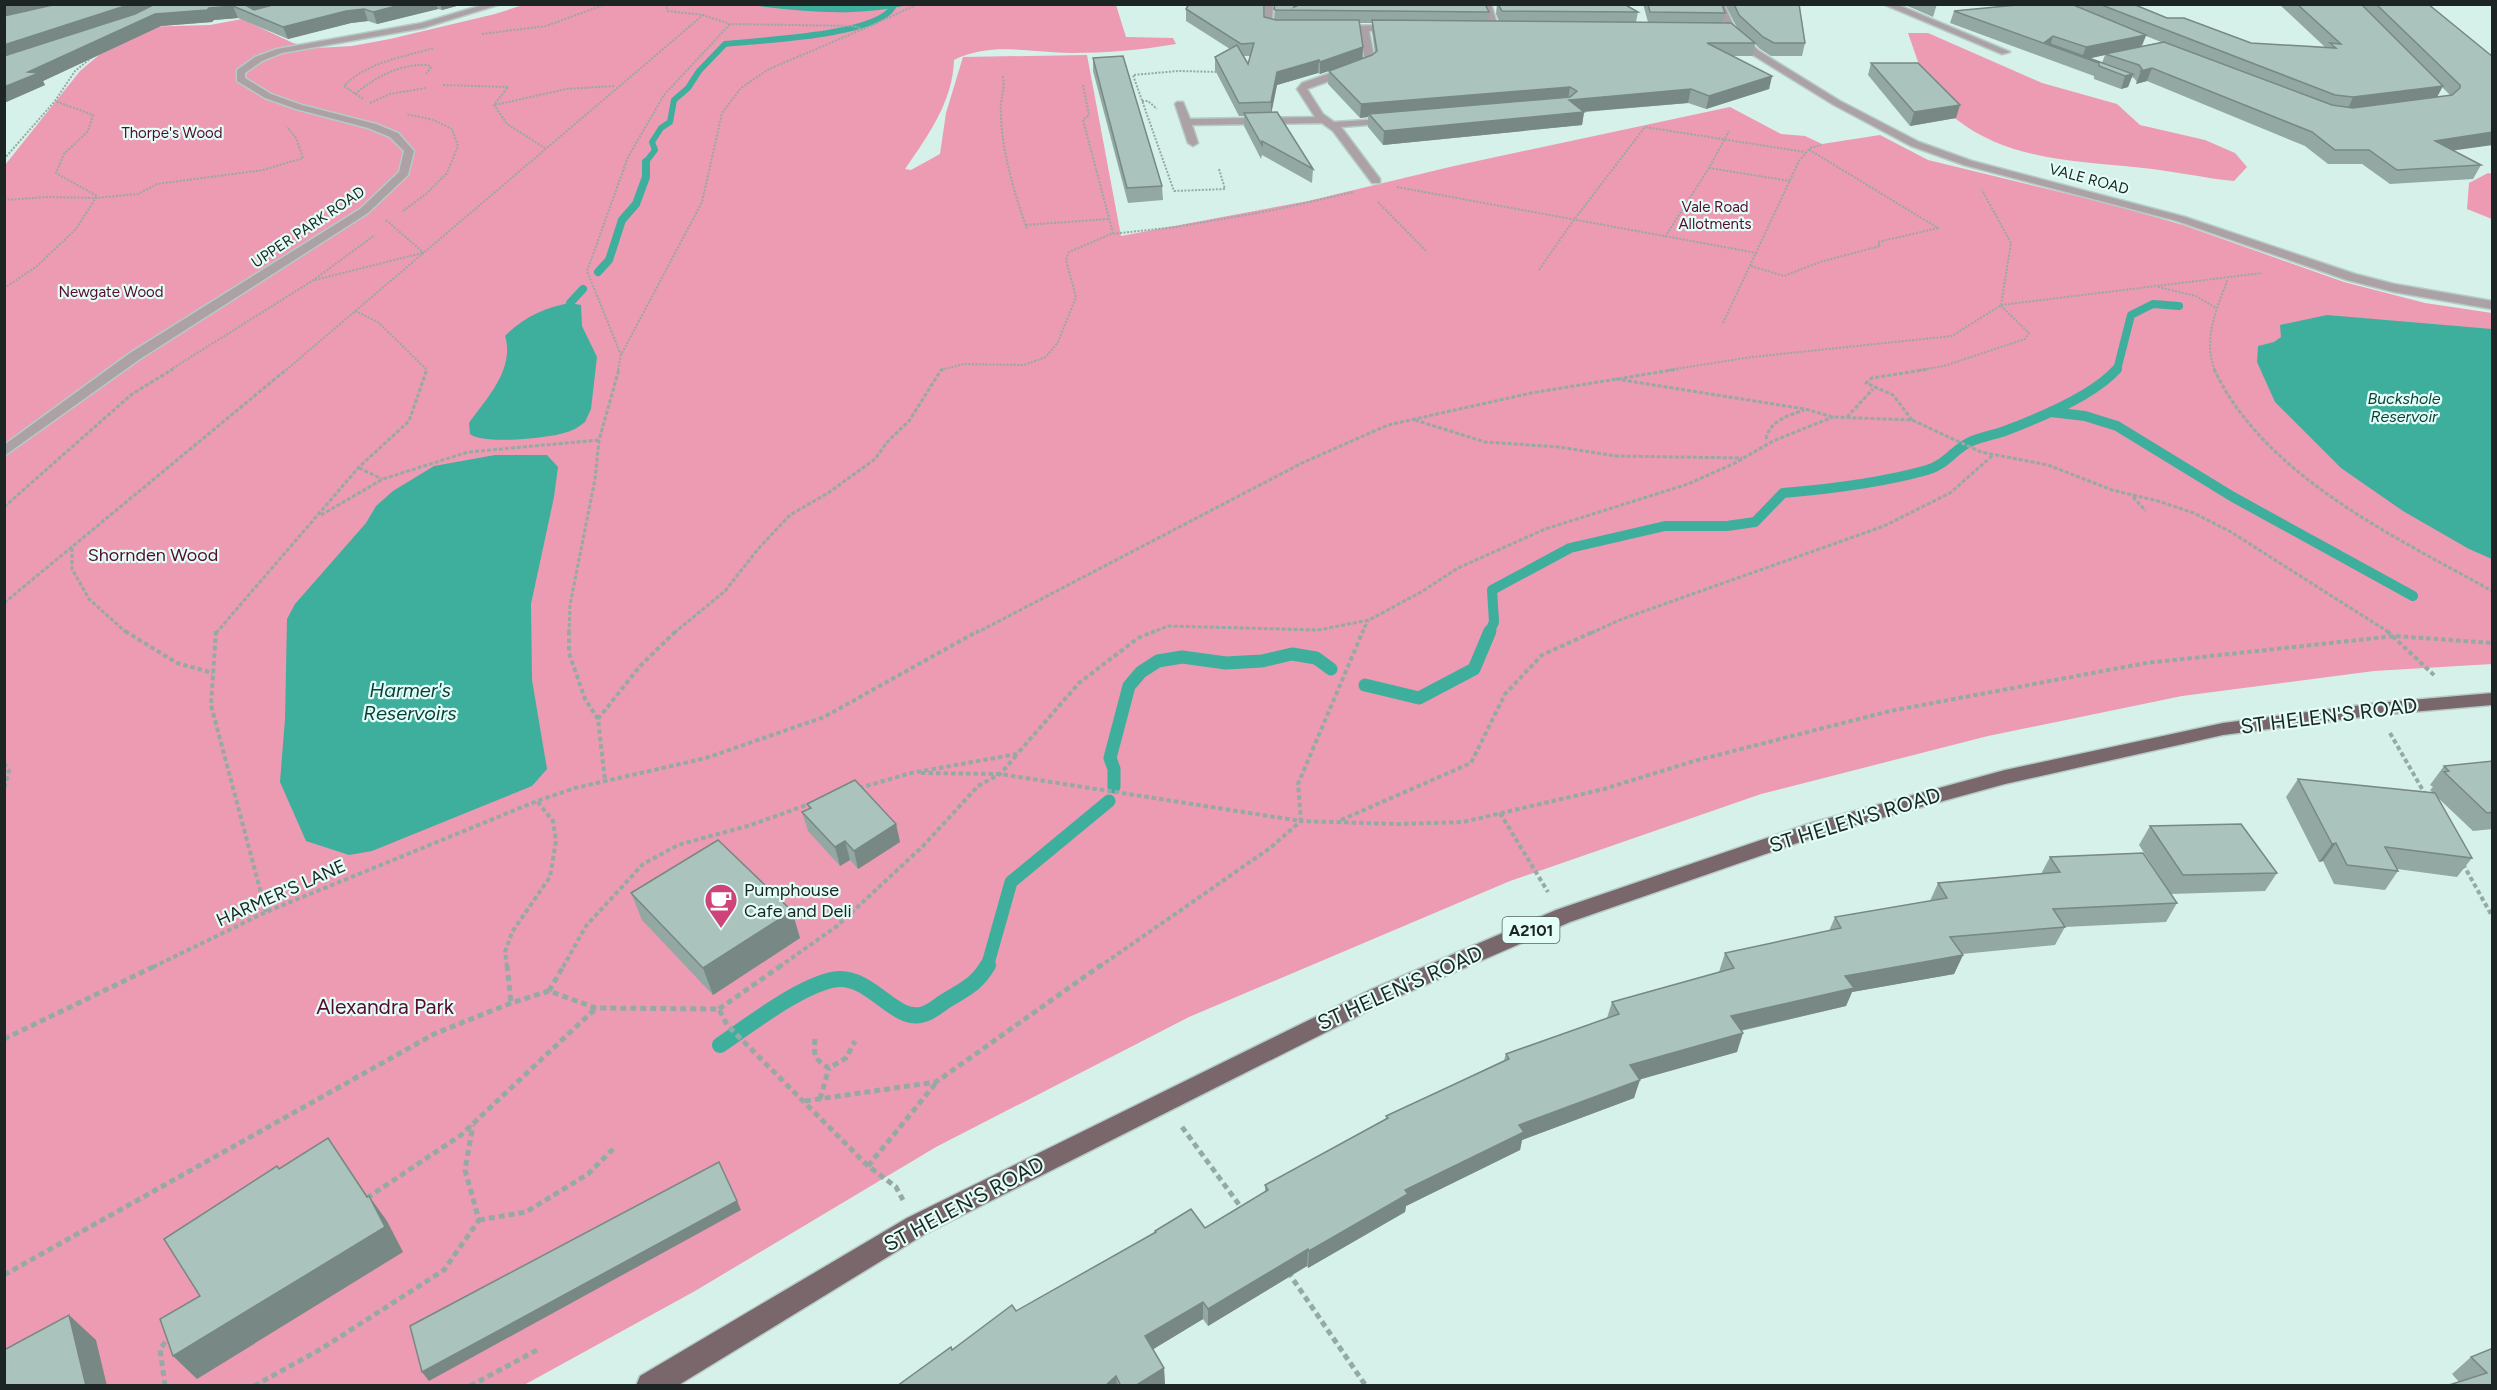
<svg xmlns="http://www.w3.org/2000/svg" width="2497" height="1390" viewBox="0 0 2497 1390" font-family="Figtree,sans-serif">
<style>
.green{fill:#ed9ab3}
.water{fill:#3eaf9c}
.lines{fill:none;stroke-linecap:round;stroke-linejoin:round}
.stream-far4{stroke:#3eaf9c;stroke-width:6}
.stream-far3{stroke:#3eaf9c;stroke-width:8}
.stream-far2{stroke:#3eaf9c;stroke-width:10}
.stream-far1{stroke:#3eaf9c;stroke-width:13}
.stream{stroke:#3eaf9c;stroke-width:16}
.street-casing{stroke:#b5cbc6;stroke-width:3}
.primary-casing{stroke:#b5cbc6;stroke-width:3}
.path-far3{stroke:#96aaa5;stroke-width:2;stroke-dasharray:2 1.5;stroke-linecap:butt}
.path-far2{stroke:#96aaa5;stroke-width:3;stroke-dasharray:4 2;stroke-linecap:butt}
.path-far1{stroke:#96aaa5;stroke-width:4;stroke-dasharray:4.5 3;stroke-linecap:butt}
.path{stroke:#96aaa5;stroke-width:5;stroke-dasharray:6 4;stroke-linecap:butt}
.street{fill:#aca2a5;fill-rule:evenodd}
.primary{fill:#79676c;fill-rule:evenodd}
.wall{fill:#93a8a3;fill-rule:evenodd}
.shaded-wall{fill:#788884}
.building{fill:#abc3bd;stroke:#788884;stroke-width:1.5}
.labels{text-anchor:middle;stroke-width:4.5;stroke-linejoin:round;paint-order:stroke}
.far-park-label{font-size:15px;fill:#560d2d;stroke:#e3fdf7}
.far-street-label{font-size:15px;fill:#1c2523;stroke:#e3fdf7}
.far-water-label{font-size:16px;font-style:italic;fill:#0a3e36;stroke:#e3fdf7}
.shield{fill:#e3fdf7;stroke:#586663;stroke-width:1.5}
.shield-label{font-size:16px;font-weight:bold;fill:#1c2523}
.park-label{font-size:18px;fill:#560d2d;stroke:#e3fdf7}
.poi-label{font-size:18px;fill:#1c2523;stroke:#e3fdf7;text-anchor:start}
.street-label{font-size:18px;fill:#1c2523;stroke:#e3fdf7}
.water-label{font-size:20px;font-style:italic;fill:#0a3e36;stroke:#e3fdf7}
.near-street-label{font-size:21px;fill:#1c2523;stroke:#e3fdf7}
.near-park-label{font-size:21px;fill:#560d2d;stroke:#e3fdf7}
</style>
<rect width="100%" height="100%" fill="#d6f0ea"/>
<g class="green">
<path d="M523,5H1116L1126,37L1173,38L1176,44C1141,50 1107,53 1071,53C1031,53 992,41 954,60C953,101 928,136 905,169L911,170L940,154L946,113L963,57L1087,55L1121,236L1308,201L1454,166L1730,107L1781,134L1805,136L1822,144L1880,135L1928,160L2110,204L2183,225L2344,282L2425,303L2492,313V664L2374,671L2182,696L1988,736L1761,794L1510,881L1189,1017L936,1147L695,1291L524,1385H5V165L80,71L105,50L140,27L210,25L242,19L293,43L317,48L352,46L390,39L495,14Z"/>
<path d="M1908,33H1928L2042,83L2117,104L2140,125L2205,140L2235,153L2247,167L2234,181C2203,178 2174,171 2143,168C2079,161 2009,161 1956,119C1951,115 1942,110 1938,105C1925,86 1916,55 1908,33Z"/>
<path d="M2488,173L2492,174V219L2467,209L2469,183Z"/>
</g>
<g class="water">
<path d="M751,5H750H908C857,17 802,12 751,5Z"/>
<path d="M570,303L581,305L582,326L597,357L591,409L585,422C579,427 572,431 564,433C547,438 483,445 470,434L469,423C487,398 515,369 505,336C522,318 546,307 570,303Z"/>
<path d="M2327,315L2492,329V559L2469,549L2403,511L2341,468L2275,402L2257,362L2258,346L2274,342L2281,337L2280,325Z"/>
<path d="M495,455H547L558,467L554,497L531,604L532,680L547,769L532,786L372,851L349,855L306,841L280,782L285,719L287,619L295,604L366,523L376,506L393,491L434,466Z"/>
</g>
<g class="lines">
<path class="stream-far4" d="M645,163L655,150L652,142L661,128L670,122L674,100L688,88L699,71L725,44C760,40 876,36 893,7"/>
<g class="stream-far3">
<path d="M598,272L609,260L622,220L636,204L646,177V162"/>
<path d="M570,303L583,289"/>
<path d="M2117,370L2131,315L2153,304L2179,306"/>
</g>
<g class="stream-far2">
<path d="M2051,412L2085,416L2117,426L2233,497L2413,596"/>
<path d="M1489,633L1494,622L1492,590L1570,548L1665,526H1727L1755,522L1783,493C1831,489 1881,483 1927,470C1948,464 1953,449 1972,441C1982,437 1992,435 2002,432C2037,419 2093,396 2117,369"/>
</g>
<g class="stream-far1">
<path d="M1365,685L1419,698L1474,669L1490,631"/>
<path d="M1114,787V769L1110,758L1129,686L1141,672L1158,661L1182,657L1226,663L1262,661L1292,654L1316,658L1331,669"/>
<path d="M987,967L1011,882L1109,801"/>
</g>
<path class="stream" d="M720,1045C748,1026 806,981 839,979C873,978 896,1024 924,1014C932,1012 940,1004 947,1000C965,989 977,984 988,965"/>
<defs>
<g id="street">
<path d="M486,4H501L423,28L282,53L262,61L245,73V78L271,94L302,105L376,124L398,133L414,151L408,175L368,213L140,359L4,456V445L130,353L360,209L399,172L404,151L390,137L368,128L296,109L265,98L237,81V70L255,57L277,49L422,23Z"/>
<path d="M1265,4H1273L1272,23L1288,25V29L1265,27Z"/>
<path d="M1483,4H1491L1499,30L1492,28L1483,10Z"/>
<path d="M1716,4H1724L1735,29L1759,51L1840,101L1919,142L1972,161L2185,217L2355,274L2394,284L2492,301V309L2394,292L2347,280L2177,221L1964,165L1911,146L1834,105L1753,55L1728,32Z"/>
<path d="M1883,4H1896L2010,52L2002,54Z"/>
<path d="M1396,25L1399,26V30L1369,31L1375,62L1371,66L1307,89L1323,114L1334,122L1397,118V122L1393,123L1341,127L1380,179V183H1372L1333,131L1322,123L1192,125L1198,143L1193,146L1188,143L1175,104L1177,102H1183L1190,119L1315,117L1297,89L1302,83L1365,61L1360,31H1336L1333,30V26Z"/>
</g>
<path id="primary" d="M2492,693V705L2377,715L2223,735L2005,784L1823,834L1570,922L1386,1002L925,1234L677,1386H636L640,1376L907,1218L1370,990L1556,910L1811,823L2005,770L2223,723L2377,703Z"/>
</defs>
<use href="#street" class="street-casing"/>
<use href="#primary" class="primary-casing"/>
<g class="path-far3">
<path d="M665,4L668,11L703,15L730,24L853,26L863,29"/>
<path d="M864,29L918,4"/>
<path d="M482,34L546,26L606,4"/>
<path d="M1003,76C1005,88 1002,93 1001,104C999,142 1014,193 1027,229"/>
<path d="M443,85L508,87L494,105L507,124L545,148"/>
<path d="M1083,85L1089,115L1083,120L1113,233"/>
<path d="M355,94C377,76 399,64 428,65L431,67L426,74"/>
<path d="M363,99L344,86C367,62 403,57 434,48"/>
<path d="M1142,101H1148L1157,109"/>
<path d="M370,103L390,94L426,88"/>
<path d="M495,105L566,89L615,86"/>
<path d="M4,159L55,101L75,71L96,54"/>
<path d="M1709,168L1790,181"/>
<path d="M1219,169L1225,189L1174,191L1133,75L1178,71L1220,72"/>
<path d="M1397,187L1757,253"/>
<path d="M4,200L47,197L96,198L138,194L157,184L263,170L303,158L296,138L287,127"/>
<path d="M1378,202L1427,252"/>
<path d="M403,211L426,194L447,173L458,146L452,129L433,120L406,114"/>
<path d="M386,220L424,253"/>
<path d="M1026,225L1108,219"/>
<path d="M1665,237L1709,168L1729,131"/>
<path d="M1751,266L1784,276L1820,262L1880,246L1878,242L1938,228L1808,149"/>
<path d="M1539,270L1573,221L1645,127L1805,152"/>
<path d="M315,280L422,253"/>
<path d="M2158,287L2196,296L2216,308"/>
<path d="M4,288L36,267L76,229L97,196L56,173L64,154L88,131L93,115L55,101"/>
<path d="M2001,305L2262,273"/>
<path d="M355,311L378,322L427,370"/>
<path d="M1723,323L1799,161L1810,148L1821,145"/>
<path d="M621,355L587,271L628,157L664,95L730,24"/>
<path d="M170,370L312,281L375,235"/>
<path d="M286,370L703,15"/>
<path d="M618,370L621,355L702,202L722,113L741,88L769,69L863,29"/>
<path d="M941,370L964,364L1024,365L1046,357L1058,342L1076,297L1066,260L1069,252L1111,234L1176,227L1274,210L1354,192"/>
<path d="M1669,370L1752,357L1952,336L2001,305L2011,243L1982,190"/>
<path d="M1920,370L1944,366L2025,339L2029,333L2001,306"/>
<path d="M2215,370C2202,341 2217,307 2228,279"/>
</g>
<g class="path-far2">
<path d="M2214,369C2264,476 2394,536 2492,591"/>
<path d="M1616,379L1805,409L1833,417L1912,420L1981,452L2048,465L2112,490L2158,501L2194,513L2231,532L2390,633"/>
<path d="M1847,417L1873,389"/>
<path d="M1415,420L1485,442L1559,447L1616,456L1742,458"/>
<path d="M1912,420L1893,395L1866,383L1872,378L1929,369"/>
<path d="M1766,439C1770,420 1788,416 1804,410"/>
<path d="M359,468L382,479"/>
<path d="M2133,497L2146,511"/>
<path d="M4,507L132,394L173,369"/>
<path d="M321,515L383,479L468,452L599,440"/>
<path d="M72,548V569L89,599L127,633"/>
<path d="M4,603L287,369"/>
<path d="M216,633L359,467L409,421L427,369"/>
<path d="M569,633L570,605L595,479L599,440L619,369"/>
<path d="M674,633L725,591L758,549L790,515L828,493L875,459L888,441L909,421L941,370L946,369"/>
<path d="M976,633L1302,463L1388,425L1531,393L1678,369"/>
<path d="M1151,633L1168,626L1318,630L1369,620L1421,592L1458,568L1545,529L1688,484L1735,463L1773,441L1833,417"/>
<path d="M1362,633L1368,620"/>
<path d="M1591,633L1622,619L1884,526L1950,493L1993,455"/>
</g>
<g class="path-far1">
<path d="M125,631L177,663L213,673"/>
<path d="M216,631L211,705L266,912"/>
<path d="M569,631V653L585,699L598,719L605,781"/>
<path d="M2387,631L2436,677"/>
<path d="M598,719L640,666L676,631"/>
<path d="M2390,733L2425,794"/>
<path d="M4,763L9,771L4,789"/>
<path d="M921,773L1000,774L1301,821L1298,784L1363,631"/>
<path d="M859,788L911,773L1017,754L1079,683L1138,638L1155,631"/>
<path d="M1500,813L1548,892"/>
<path d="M1341,820L1471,763L1505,694L1542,655L1595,631"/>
<path d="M2463,864L2492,916"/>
<path d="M153,967L266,912L537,801L575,788L706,758L824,717L978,631"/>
<path d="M507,967L505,952L512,932L550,877L556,841L553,821L537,801"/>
<path d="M563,967L586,926L643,864L678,845L751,825L812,803"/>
<path d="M779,967L837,926L923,846L978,786L1000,774L1016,756"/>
<path d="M1099,967L1270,848L1301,821L1398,824L1463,822L1604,789L1694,761L1890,711L2146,663L2395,636L2492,643"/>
</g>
<g class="path">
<path d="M507,965L511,1003"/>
<path d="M549,991L564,965"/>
<path d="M719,1009L782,965"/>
<path d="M4,1039L157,965"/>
<path d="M815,1039C813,1055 815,1060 829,1068L846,1058L855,1041"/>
<path d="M820,1099L829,1068"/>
<path d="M805,1101L936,1082L1101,965"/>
<path d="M1182,1127L1243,1210"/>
<path d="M868,1166L936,1083"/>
<path d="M367,1198L461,1135L596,1008"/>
<path d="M479,1220L526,1212L588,1174L613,1149"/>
<path d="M1288,1272L1366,1386"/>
<path d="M4,1275L434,1034L511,1003L549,991L596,1008L719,1009L727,1025L868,1166L896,1187L903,1200"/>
<path d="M165,1386L160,1349L170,1336"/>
<path d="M254,1386L321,1349L444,1270L479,1220L465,1170L473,1125"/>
<path d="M470,1386L539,1349"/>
</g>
<use href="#street" class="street"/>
<use href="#primary" class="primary"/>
</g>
<g class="wall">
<path d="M4,4H464L442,10L438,9L377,24L368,21L351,23L288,39L238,18L214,20L212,22L161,26L43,81L45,85L4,103Z"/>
<path d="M1275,4L1489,12L1488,21H1499L1496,14L1497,4H1624L1638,12L1636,22H1648L1643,4H1722L1725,13L1723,23L1737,28L1725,4H1799L1805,43L1802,56H1771L1760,49L1755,44L1753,56H1732L1772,76L1769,89L1706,109L1688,103L1584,112L1582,125L1383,145L1368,127V117L1360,118L1328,84L1329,71L1320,74L1318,73L1277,85L1271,112L1313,169L1312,183L1262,155L1261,159L1244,126V116H1239L1215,70V57L1230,49L1186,21V9L1264,17L1274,20ZM1359,23H1372V32L1375,53L1372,55L1363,59V47ZM1244,56H1250L1248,64Z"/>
<path d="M1903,4H1937L1933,17Z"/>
<path d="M2074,4H2133L2167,18L2251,43L2326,48L2279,4H2428L2493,57L2454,151L2481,165L2473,179L2390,184L2362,164H2328L2305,146L2147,81L2136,84L2137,82L2134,78L2132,77L2128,87L2121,89L2094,79V76L1950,23L1954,11L2074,6ZM2146,36L2161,42L2142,46ZM2105,55L2102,63L2089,58ZM2442,87L2451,96L2437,97Z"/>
<path d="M1093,58L1162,186L1163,200L1128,203L1093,71Z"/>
<path d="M1871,63L1956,118L1910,126L1868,75Z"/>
<path d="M2493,761V829L2473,831L2436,796L2472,858L2457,877L2397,869L2398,871L2385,890L2334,884L2323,861L2319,862L2286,797L2298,779L2433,793L2430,790L2433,787L2430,785L2444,766Z"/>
<path d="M807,804L896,824L900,842L858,869L850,860L840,866L808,831L802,812L809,809Z"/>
<path d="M2150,826L2277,873L2265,891L2171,894L2139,845Z"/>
<path d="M2050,857L2177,903L2166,922L2065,927L2055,945L1962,954L1963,955L1954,974L1852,992L1846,1006L1741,1031L1737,1052L1639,1079L1634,1098L1522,1140L1520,1150L1406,1206L1405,1212L1308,1268L1307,1266L1208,1326L1203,1319L1153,1349L1164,1368L1165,1386H897L952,1350L1016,1311L1156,1233L1155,1231L1205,1228L1265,1192V1185L1386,1119V1116L1504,1060L1506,1054L1607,1018L1612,1002L1719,972L1725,953L1829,931L1835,917L1930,901L1938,883L2041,874Z"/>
<path d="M631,893L792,911L800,938L713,995L642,920Z"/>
<path d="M2493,1348V1386L2459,1382L2452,1374L2471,1357Z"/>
</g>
<g class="shaded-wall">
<path d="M10,4H76L4,19V6Z"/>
<path d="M131,4H162L4,60V45Z"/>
<path d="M248,4H291L253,15L247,6Z"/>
<path d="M404,4H436L438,9L377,24L373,12Z"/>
<path d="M440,4H464L442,10Z"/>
<path d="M233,6L238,18L214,20L212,22L161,26L43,81L45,85L4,103V87L28,72L155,14Z"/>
<path d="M364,9L368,21L351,23L288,39L283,27L346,11Z"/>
<path d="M2146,35L2141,47L2105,54V55L2087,59L2082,57L2086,47Z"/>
<path d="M2053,36L2050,46L2045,42Z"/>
<path d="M1363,47L1362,59L1320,74V62Z"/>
<path d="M1319,60L1318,73L1277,85L1271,115V102L1277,72Z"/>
<path d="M2152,68L2147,81L2136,84L2141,71Z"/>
<path d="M2133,74L2128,87L2121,89L2125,76Z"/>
<path d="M1772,76L1769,89L1706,109L1709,96Z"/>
<path d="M2443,86L2436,99L2347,111L2353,97Z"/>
<path d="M1570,87L1568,100L1369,114L1368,117L1360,118L1361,104Z"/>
<path d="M1691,89L1688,103L1567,113L1569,100Z"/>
<path d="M1960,105L1956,118L1910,126L1914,112Z"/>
<path d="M1584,112L1582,125L1383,145L1384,131Z"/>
<path d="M2493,132V145L2428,154L2435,141Z"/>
<path d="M896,824L900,842L858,869L854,851Z"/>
<path d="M845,841L850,860L840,866L835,847Z"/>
<path d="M2336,843L2323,861L2319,862L2332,844Z"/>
<path d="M792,911L800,938L713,995L703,968Z"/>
<path d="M1963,955L1954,974L1852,992L1846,1006L1725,1034L1731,1016L1845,976Z"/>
<path d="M1743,1033L1737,1052L1624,1084L1630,1065Z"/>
<path d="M1640,1080L1634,1098L1522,1140L1520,1150L1406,1206L1405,1212L1308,1268L1309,1251L1405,1190L1519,1125Z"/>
<path d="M328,1138L374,1206L369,1196L387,1221L403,1252L197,1379L173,1356L367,1197Z"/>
<path d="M737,1201L741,1210L429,1381L422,1372Z"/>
<path d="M1308,1249L1307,1266L1208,1326V1309Z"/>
<path d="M1203,1302V1319L1147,1353L1145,1336Z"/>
<path d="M69,1315L96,1340L107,1386H86Z"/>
<path d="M1164,1368L1165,1386H1135Z"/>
<path d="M1116,1376L1117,1386H1105Z"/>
</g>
<g class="building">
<path d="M57,4H131L4,45V16Z"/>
<path d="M155,4H248L247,6L254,10L276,4H404L373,12L364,9L346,11L283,27L233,6L209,8L207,10L155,14L28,72L39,73L4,87V56L135,14Z"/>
<path d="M1189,4H1264V17L1276,20H1359L1363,47L1320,62L1319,60L1277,72L1271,102L1239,103L1215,57L1237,45L1248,64L1254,43L1241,44L1186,9Z"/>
<path d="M1275,4H1296L1294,7L1301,4H1485L1489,12L1276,10L1274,9Z"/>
<path d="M1498,4H1624L1638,12L1502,11Z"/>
<path d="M1648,4H1722L1725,13L1650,12Z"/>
<path d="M1734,4H1799L1805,43H1774L1763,37L1739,15Z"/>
<path d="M2027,4H2071L2146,35L2086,47L2053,36L2045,42L2133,74L2125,76L2099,66V63L1954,11Z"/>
<path d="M2099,4H2133L2167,18H2184L2251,43L2336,48L2330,43L2341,44L2297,4H2361L2443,86L2353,97L2335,95Z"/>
<path d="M2376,4H2428L2493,57V132L2435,141L2481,165L2397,170L2369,150H2335L2312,132L2152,68L2141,71L2142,69L2139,65L2105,54L2164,42L2332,105L2353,108L2452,95L2460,88V85Z"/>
<path d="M1372,20L1731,23L1755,43H1707L1772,76L1709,96L1691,89L1569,100L1584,112L1384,131L1369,114L1570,97L1577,91L1570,87L1361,104L1329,71L1372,55L1377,51Z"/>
<path d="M1123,56L1162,186L1127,188L1093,58Z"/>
<path d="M1871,63H1918L1960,105L1914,112Z"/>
<path d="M1277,112L1313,169L1262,141V145L1244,113Z"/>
<path d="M2493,761V812L2487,813L2444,772L2449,771L2444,766Z"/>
<path d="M2298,779L2435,793L2472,858L2385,847L2398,871L2347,865L2336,843L2332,844Z"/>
<path d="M855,780L896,824L854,851L845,841L835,847L802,812L811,808L807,804Z"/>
<path d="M2241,824L2277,873L2183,875L2150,826Z"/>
<path d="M718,840L792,911L703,968L631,893Z"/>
<path d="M2143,853L2177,903L2053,909L2065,927L1950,937L1963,955L1845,976L1854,988L1731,1016L1743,1033L1630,1065L1640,1080L1519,1125L1524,1132L1405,1190L1408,1194L1309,1251L1308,1249L1208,1309L1203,1302L1145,1336L1164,1368L1135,1386H1121L1116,1376L1105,1386H897L951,1347L952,1350L1012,1305L1016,1311L1156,1232L1155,1231L1191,1209L1205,1228L1268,1190L1265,1185L1388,1118L1386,1116L1509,1059L1506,1054L1619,1014L1612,1002L1734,968L1725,953L1841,928L1835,917L1947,898L1938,883L2060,872L2050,857Z"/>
<path d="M328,1138L367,1197L369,1196L385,1227L173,1356L160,1319L200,1296L164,1239L277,1166L279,1169Z"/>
<path d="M719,1162L737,1201L422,1372L410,1326Z"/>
<path d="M69,1315L86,1386H4V1350Z"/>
<path d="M2493,1348V1386H2446L2487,1373L2471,1357Z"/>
</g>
<defs>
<symbol id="cafe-pin" viewBox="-11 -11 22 30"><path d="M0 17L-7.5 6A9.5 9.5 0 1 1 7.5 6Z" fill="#cd437a" stroke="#e3fdf7"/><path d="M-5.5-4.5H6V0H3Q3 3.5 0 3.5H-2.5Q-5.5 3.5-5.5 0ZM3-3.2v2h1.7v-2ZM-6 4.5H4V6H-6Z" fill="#fff"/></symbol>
</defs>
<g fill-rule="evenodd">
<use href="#cafe-pin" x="702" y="881" width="38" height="52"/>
</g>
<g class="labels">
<g class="far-park-label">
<text x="172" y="138">Thorpe's Wood</text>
<text x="1715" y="212">Vale Road<tspan x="1715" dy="17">Allotments</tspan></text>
<text x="111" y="297">Newgate Wood</text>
</g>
<g class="far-street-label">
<text transform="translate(2089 179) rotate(15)" y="5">VALE ROAD</text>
<text transform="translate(308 227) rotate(-34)" y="5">UPPER PARK ROAD</text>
</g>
<g class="far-water-label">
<text x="2404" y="404">Buckshole<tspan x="2404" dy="18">Reservoir</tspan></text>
</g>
<rect class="shield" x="1502.5" y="917" width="57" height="26" rx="4.5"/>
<g class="shield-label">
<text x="1531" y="936">A2101</text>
</g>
<g class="park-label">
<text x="153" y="561">Shornden Wood</text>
</g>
<g class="poi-label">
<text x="744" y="896">Pumphouse<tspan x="744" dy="21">Cafe and Deli</tspan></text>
</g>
<g class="street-label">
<text transform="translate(281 893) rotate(-24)" y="6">HARMER'S LANE</text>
</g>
<g class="water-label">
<text x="410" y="697">Harmer's<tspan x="410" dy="23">Reservoirs</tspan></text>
</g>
<g class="near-street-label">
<text transform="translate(2329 716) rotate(-7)" y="7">ST HELEN'S ROAD</text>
<text transform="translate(1855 820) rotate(-17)" y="7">ST HELEN'S ROAD</text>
<text transform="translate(1400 988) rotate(-24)" y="7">ST HELEN'S ROAD</text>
<text transform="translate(964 1204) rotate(-28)" y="7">ST HELEN'S ROAD</text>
</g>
<g class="near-park-label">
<text x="385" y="1014">Alexandra Park</text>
</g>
</g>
<rect width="2497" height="1390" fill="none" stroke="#1c2523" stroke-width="12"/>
</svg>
